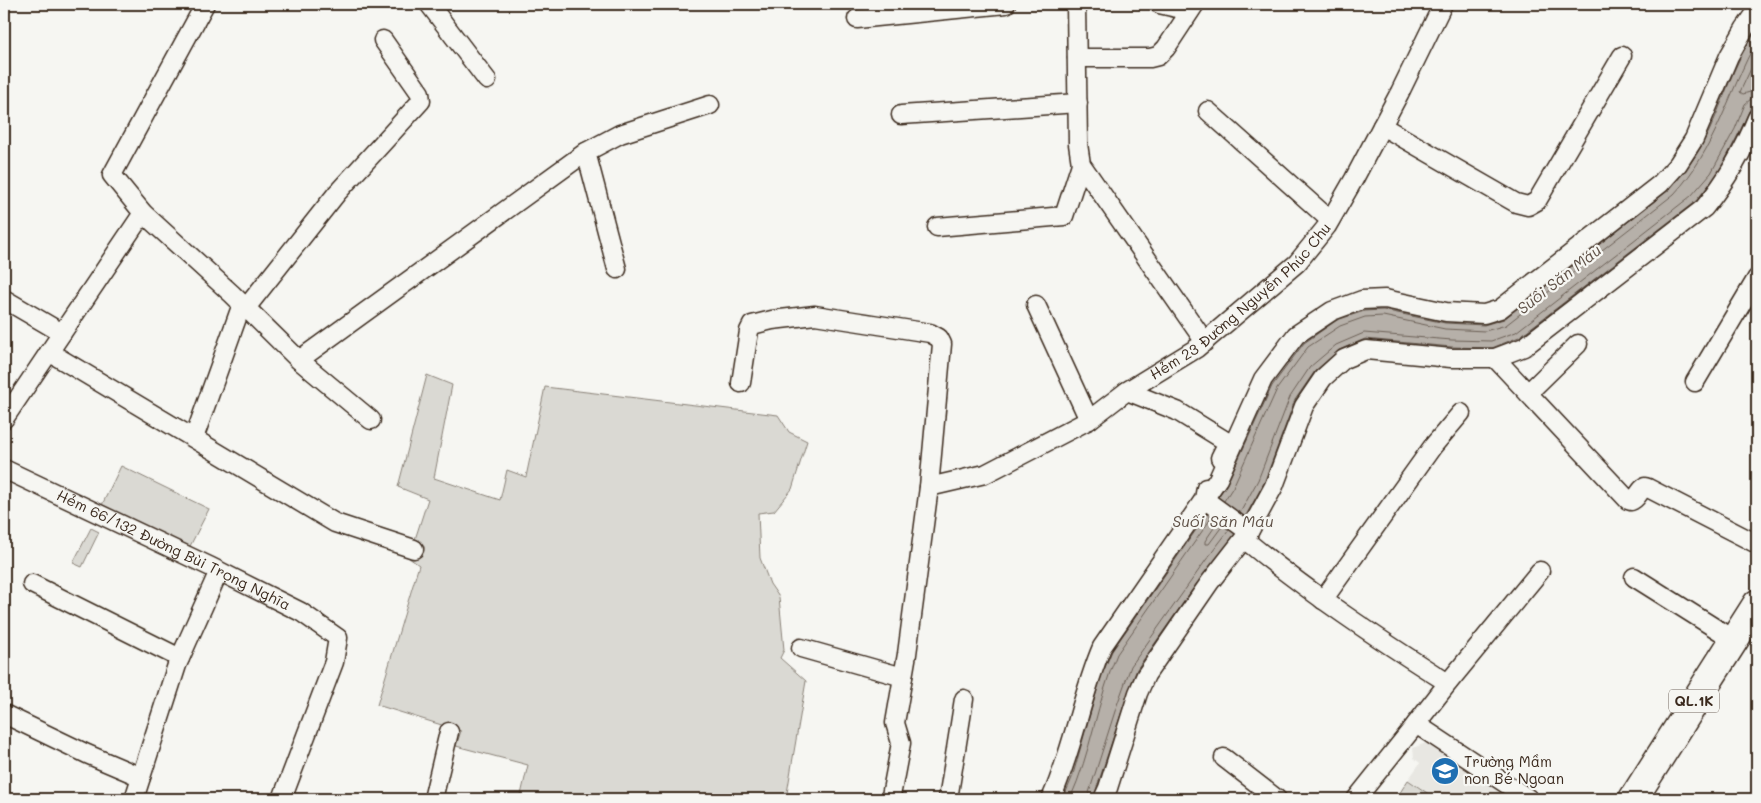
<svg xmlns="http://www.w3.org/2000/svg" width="1761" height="803" viewBox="0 0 1761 803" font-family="Mali,sans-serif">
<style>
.built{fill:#e8e7e2}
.green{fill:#dad9d3;stroke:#8a8278}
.water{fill:#b6b0a9;stroke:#857a71}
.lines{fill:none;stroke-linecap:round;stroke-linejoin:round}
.shore{stroke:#6c6056;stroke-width:1}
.minor-casing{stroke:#3b2a1e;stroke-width:21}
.primary-casing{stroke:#3b2a1e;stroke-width:31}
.minor{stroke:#f6f6f2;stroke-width:18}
.primary{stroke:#f6f6f2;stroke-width:28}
.labels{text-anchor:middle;stroke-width:4.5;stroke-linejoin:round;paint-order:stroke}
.shield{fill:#f6f6f2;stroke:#73675e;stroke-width:1}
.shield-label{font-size:14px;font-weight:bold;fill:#3b2a1e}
.street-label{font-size:15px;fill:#3b2a1e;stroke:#f6f6f2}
.poi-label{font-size:15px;fill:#3b2a1e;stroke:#f6f6f2;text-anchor:start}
.water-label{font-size:16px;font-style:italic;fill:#605248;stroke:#f6f6f2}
</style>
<rect width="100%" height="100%" fill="#f6f6f2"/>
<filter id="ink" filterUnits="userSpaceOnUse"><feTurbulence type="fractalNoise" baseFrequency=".02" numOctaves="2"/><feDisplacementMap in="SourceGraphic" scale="10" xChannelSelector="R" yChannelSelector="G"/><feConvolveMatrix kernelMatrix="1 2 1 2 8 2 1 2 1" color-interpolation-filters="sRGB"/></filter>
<g filter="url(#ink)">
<path class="built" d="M1431,741L1515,799H1436L1408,780L1420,763L1414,758L1413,748Z"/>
<g class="green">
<path d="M427,375L452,385L434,478L500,500L507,470L526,477L545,387L778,415L789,432L807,441L792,489L774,511L758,513L760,558L770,584L779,597L784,650L780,658L806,681L786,799H520L528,765L456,746L461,731L377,705L419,565L409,558L428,499L398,487Z"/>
<path d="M121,466L209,509L187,552L100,509Z"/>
<path d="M91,528L99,532L82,567L73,563Z"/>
<path d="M1408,780L1436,799H1396Z"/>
</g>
<path class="water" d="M1757,22V104L1745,133L1699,205L1522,342L1493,353L1342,354L1246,524L1155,651L1097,799H1057L1107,649L1268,384L1300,339L1335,316L1363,306L1383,305L1484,320L1667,185L1734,60Z"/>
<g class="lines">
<g class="shore">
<path d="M1757,56L1740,92L1743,94L1757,90"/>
<path d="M1721,168L1740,131L1751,107L1757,104"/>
<path d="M1218,497L1227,484L1272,386L1304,343L1337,320L1364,311L1383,310L1445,323L1484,325L1504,319L1670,189C1682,175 1693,161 1702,145C1723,108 1731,64 1757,30"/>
<path d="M1224,501L1233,487L1277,389L1308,347L1340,326L1365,317L1383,316L1445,329L1485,331L1506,325L1674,194C1716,149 1728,93 1757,40"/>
<path d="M1240,513L1258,480L1290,397L1310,367L1336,345L1364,333L1452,340L1491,341L1516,332L1691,196L1711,173L1735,129L1745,104L1751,99L1757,98"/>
<path d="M1245,517L1264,483L1295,400L1315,371L1339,350L1365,339L1452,347L1492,348L1519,337L1696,201L1709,185"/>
<path d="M1218,522L1205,541V544H1209L1223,525"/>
<path d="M1104,670L1112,651L1207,514"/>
<path d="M1131,684L1137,669L1197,583"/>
<path d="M1063,799L1072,778L1099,683"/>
<path d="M1070,799C1091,753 1097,701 1117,654L1212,517"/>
<path d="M1087,799L1117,705L1131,666L1206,560L1229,530"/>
<path d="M1093,799L1127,696"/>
</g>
<defs>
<g id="minor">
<path d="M205,4L112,175L143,213L232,294L299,360L586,152L620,134L710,105"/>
<path d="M429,4L487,80"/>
<path d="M1076,4L1078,144L1081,164L1205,342"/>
<path d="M1159,4L1190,11"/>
<path d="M857,19L1006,4"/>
<path d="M1077,58H1150L1158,56L1166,48L1195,4"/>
<path d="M1208,111L1330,220"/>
<path d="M901,115L1078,103"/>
<path d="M1382,126L1516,203L1528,206L1537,201L1622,56"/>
<path d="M586,152L617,269"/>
<path d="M937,227L1064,216L1081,164"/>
<path d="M4,299L62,333"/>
<path d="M1036,305L1089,420"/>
<path d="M246,308L337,193L421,101L420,93L383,40"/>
<path d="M49,352L335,523L414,549"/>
<path d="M1495,358L1628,500L1631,501C1638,499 1639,490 1645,487L1648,488L1757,544"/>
<path d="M299,360L371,420"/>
<path d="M1695,382L1757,278"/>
<path d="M741,383L749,331L752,325L772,320L815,315L930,333L939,338L942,344L929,487L907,654L895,723L901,743L891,796L892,799"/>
<path d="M1127,391L1177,411L1224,440L1226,446L1220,458"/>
<path d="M1528,393L1578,344"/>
<path d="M4,419L143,213"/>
<path d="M194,438L242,304"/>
<path id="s1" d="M4,469L211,567L301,612L338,638L334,662L282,799"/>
<path id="s2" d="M929,487L985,474L1089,420L1127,391L1197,348L1297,263L1327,226L1354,179L1400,92L1443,4"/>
<path d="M1206,488L1204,499L1249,532"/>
<path d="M1244,539C1308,592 1377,638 1448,683"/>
<path d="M1634,577L1734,640"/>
<path d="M32,584L180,658"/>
<path d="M1323,600L1433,446L1461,413"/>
<path d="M801,648L903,677"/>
<path d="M4,714L87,754L141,777"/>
<path d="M1416,724L1448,683L1540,571"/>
<path d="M1224,758L1277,799"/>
<path d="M134,799L177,665L219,571"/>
<path d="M433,799L449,732"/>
<path d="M948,799L964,699"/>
<path d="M1051,799C1073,750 1081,696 1102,647L1218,479L1263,379L1296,335L1332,311L1362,300L1385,299L1446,312L1484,314L1500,309L1660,184L1678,164L1694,139L1729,56L1745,28L1757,11"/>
<path d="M1103,799L1108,788L1138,693L1146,675L1210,582L1249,532L1274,486L1304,406L1323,378L1344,359L1366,350L1451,358H1495L1524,347L1704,208C1727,180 1743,153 1757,118"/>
<path d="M1356,799L1416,724L1529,799"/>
</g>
<path id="primary" d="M1633,799L1757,604"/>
</defs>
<use href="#minor" class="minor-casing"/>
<use href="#primary" class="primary-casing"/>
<use href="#minor" class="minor"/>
<use href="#primary" class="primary"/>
</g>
</g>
<defs>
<symbol id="school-disc" viewBox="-11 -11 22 22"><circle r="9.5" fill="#1f6fb2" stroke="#f6f6f2"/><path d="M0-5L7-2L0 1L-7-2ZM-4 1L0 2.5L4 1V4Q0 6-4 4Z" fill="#fff"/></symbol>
</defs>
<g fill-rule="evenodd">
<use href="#school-disc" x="1429" y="755" width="32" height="32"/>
</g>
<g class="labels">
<rect class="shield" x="1669" y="689.5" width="50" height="23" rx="4"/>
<g class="shield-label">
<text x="1694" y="706">QL.1K</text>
</g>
<g class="street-label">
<text dy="5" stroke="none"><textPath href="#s2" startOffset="368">Hẻm 23 Đường Nguyễn Phúc Chu</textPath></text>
<text dy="5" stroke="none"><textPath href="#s1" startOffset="188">Hẻm 66/132 Đường Bùi Trọng Nghĩa</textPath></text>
</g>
<g class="poi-label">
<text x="1464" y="767">Trường Mầm<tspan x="1464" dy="17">non Bé Ngoan</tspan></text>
</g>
<g class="water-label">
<text transform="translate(1559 279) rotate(-38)" y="6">Suối Săn Máu</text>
<text x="1223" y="527">Suối Săn Máu</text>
</g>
</g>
<rect width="1761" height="803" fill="none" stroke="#f6f6f2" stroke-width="20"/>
<rect x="10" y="10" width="1741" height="783" fill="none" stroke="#3b2a1e" stroke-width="2" filter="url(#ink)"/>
</svg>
